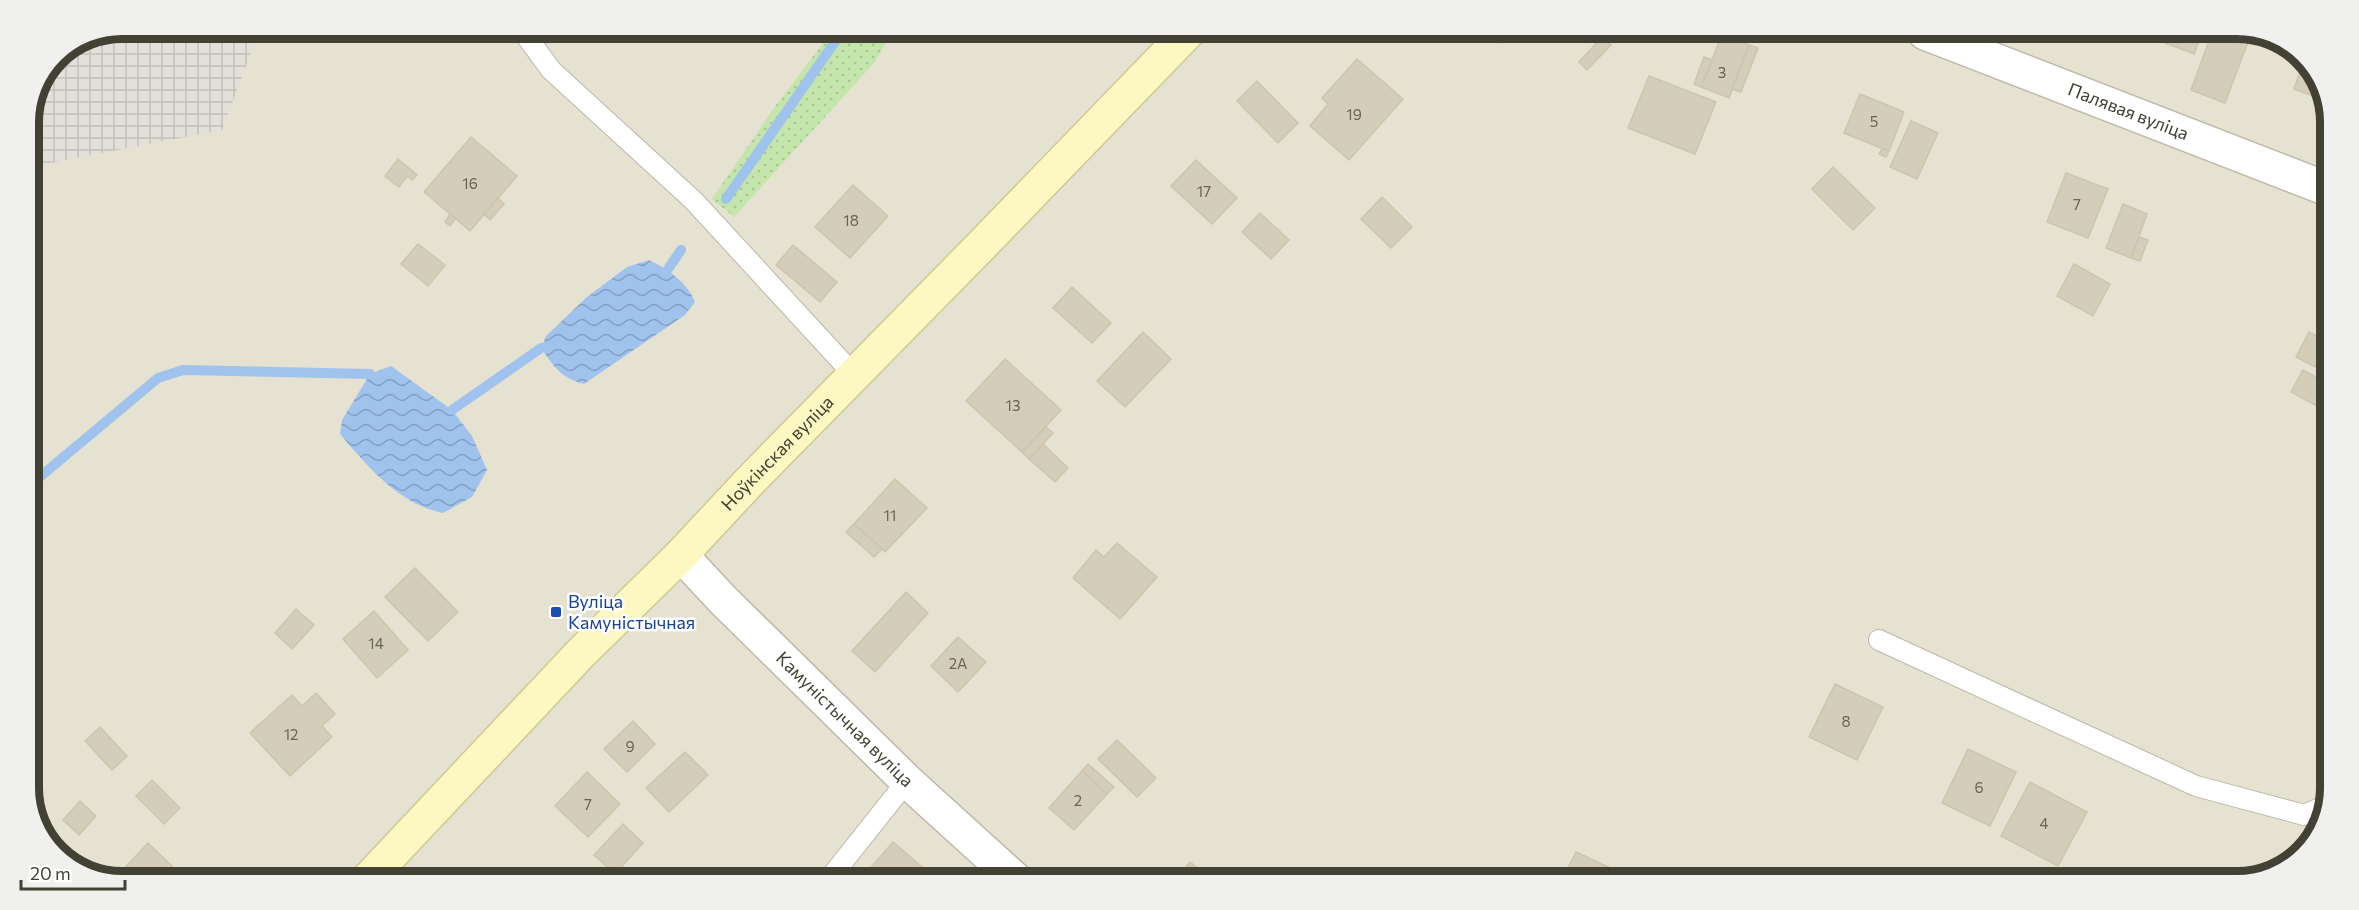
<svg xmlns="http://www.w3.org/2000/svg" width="2359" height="910" viewBox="0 0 2359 910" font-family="Commissioner,sans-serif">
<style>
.residential{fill:#e5e2d2}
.industrial{fill:url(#industrial-grid)}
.grass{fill:url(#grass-dots)}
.water{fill:url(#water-waves)}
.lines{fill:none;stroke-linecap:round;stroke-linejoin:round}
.stream{stroke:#a0c3ee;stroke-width:10}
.building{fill:#d3cdba;stroke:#cdc5ad;stroke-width:1.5}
.service-casing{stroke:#bdb8a7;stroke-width:22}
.minor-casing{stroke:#bdb8a7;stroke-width:36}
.secondary-casing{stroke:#d1c994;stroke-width:36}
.service{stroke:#fff;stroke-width:20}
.minor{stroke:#fff;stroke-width:33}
.secondary{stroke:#fdf7c2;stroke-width:33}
.transit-dot{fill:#1a4fb4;stroke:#fff;stroke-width:2}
.labels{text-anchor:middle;stroke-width:5;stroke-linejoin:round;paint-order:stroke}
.number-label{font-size:15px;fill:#676356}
.street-label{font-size:18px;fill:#434034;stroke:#fff}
.transit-label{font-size:18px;fill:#164399;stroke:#fff;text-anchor:start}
.rim{fill:none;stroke:#434034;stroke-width:8}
</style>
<defs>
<pattern id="industrial-grid" width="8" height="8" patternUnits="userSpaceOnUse" patternTransform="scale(1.5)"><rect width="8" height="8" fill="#e3e0d9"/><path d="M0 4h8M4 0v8" fill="none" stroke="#c4c1bb"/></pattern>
<pattern id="grass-dots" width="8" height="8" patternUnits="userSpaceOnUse" patternTransform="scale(1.5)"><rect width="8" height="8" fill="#c4e6ad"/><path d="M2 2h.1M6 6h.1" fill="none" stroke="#aac695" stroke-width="1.8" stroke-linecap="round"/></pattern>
<pattern id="water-waves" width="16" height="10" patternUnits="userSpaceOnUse" patternTransform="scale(1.5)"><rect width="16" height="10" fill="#a0c3ee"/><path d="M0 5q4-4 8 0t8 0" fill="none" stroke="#84a0c2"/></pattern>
</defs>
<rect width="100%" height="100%" fill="#f2efe4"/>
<path class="residential" d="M122,29L2267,34L2311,65L2330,116L2325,818L2289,866L2237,881L92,876L48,845L29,794V116L56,56Z"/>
<path class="industrial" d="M122,29H260L222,130L29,167V116L56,56Z"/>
<path class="grass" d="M833,30H892L875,62L734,217L712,199L774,108Z"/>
<g class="water">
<path d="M649,260C668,269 687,282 695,302L685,315L584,384C561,378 554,367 541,348L546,336L587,297L627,267Z"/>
<path d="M391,366L452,410L472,436L487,470L472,497L443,513C399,504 368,467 340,434L342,420L370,374Z"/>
<path d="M29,576L35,582V599L29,606Z"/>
</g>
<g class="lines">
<g class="stream">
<path d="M726,199L843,30"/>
<path d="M668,269L681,250"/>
<path d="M452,410L541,348"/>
<path d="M29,486L158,378L183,370L370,374"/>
</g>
</g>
<g class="building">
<path d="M1485,32H1509L1501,43Z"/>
<path d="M1546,32H1566L1560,41Z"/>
<path d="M2140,33H2202L2194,54Z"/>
<path d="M2212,33L2251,34L2225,103L2191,90Z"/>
<path d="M1722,35L1749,45L1729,98L1701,87Z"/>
<path d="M1602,37L1611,45L1587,70L1579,62Z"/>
<path d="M1749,45L1758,48L1741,92L1732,89Z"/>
<path d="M1704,57L1712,60L1701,87L1694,84Z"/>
<path d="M1357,59L1403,99L1349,160L1310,126L1328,104L1322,98Z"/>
<path d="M2304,60L2311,65L2324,100L2294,89Z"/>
<path d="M1649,76L1716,102L1695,154L1628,128Z"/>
<path d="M1257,81L1298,123L1278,143L1237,101Z"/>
<path d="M1860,94L1904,112L1889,151L1844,133Z"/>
<path d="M1911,121L1938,133L1917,179L1890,167Z"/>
<path d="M471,137L517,176L470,231L424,192Z"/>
<path d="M1882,149L1889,151L1886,157L1879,154Z"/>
<path d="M398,159L417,175L412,180L407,176L399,187L385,176Z"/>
<path d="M1196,160L1237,198L1212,224L1171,186Z"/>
<path d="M1833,167L1875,208L1853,230L1812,189Z"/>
<path d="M2066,173L2108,189L2088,238L2047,222Z"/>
<path d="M853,185L888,216L850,258L815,227Z"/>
<path d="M1382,197L1412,227L1391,248L1361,219Z"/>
<path d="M498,198L504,204L490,220L484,214Z"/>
<path d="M2123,204L2147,214L2131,258L2106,248Z"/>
<path d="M1260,213L1289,240L1271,259L1242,232Z"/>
<path d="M450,214L455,219L450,226L445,222Z"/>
<path d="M2139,237L2148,240L2140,261L2131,258Z"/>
<path d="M418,244L445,265L428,286L401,264Z"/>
<path d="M793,245L837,282L820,302L776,265Z"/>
<path d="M2074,264L2110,284L2093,316L2057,296Z"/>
<path d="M1072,287L1111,323L1092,343L1053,308Z"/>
<path d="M1143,332L1171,359L1125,407L1097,381Z"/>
<path d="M2309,332L2328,342L2315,367L2296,357Z"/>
<path d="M1005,359L1061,410L1022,452L966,401Z"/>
<path d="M2303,370L2328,384V412L2291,392Z"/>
<path d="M1046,427L1053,433L1029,459L1022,452Z"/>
<path d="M1043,444L1068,468L1055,482L1029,459Z"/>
<path d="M895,479L927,508L885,552L854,524Z"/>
<path d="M854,524L882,549L874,557L846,532Z"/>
<path d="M1117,543L1157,577L1120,619L1073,578L1096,550L1104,557Z"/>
<path d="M415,568L458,612L428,641L385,597Z"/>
<path d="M906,592L928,613L875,672L852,651Z"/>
<path d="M296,609L314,625L292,649L275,633Z"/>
<path d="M374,611L408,650L377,678L343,639Z"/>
<path d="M958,637L986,662L958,692L931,666Z"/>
<path d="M1835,684L1883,707L1857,760L1809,737Z"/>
<path d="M316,693L335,714L322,726L332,737L290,776L250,733L292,695L302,706Z"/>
<path d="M633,721L655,744L627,772L604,749Z"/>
<path d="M100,727L127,756L112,770L85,741Z"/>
<path d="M1117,740L1156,778L1137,797L1098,759Z"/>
<path d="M1968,749L2016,772L1990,826L1942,803Z"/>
<path d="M685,752L708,775L669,812L646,788Z"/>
<path d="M1088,764L1114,787L1107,794L1082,771Z"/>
<path d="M1082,771L1107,794L1074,830L1049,808Z"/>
<path d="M587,772L620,804L588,837L555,806Z"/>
<path d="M152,780L180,808L164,824L136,796Z"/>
<path d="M2030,782L2087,812L2058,866L2001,836Z"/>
<path d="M80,801L96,816L79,835L63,820Z"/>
<path d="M623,824L643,843L615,874L594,855Z"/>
<path d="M893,842L935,878H862Z"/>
<path d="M148,843L183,877L117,876Z"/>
<path d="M1576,852L1636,880H1562Z"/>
<path d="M1190,862L1211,879H1176Z"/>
</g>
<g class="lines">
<defs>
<g id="service">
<path d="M521,29L551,70L694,201L854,375"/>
<path d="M1879,640L2196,786L2304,815L2325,806"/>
<path d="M830,878L907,781"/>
</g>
<g id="minor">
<path id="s1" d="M1925,33L2330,190"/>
<path id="s2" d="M681,555L723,600L907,781L1015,879"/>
</g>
<g id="secondary">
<path id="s3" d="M370,877L581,653L681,555L750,481L979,248L1189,31"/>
</g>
</defs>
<use href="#service" class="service-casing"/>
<use href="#minor" class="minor-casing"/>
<use href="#secondary" class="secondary-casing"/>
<use href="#service" class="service"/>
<use href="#minor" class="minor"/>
<use href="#secondary" class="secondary"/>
</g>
<rect class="transit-dot" x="550" y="606" width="12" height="12" rx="3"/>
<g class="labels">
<g class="number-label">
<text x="1722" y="78">3</text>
<text x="1354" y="120">19</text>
<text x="1874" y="127">5</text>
<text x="470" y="189">16</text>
<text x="1204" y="197">17</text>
<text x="2077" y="210">7</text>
<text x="851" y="226">18</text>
<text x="1013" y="411">13</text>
<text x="890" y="521">11</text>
<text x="376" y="649">14</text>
<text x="958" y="669">2А</text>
<text x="1846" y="727">8</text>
<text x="291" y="740">12</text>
<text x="630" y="752">9</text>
<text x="1979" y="793">6</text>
<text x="1078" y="806">2</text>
<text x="588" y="810">7</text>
<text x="2044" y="829">4</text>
</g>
<g class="street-label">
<text dy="6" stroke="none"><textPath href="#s1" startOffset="218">Палявая вуліца</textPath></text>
<text dy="6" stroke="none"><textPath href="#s3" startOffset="588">Ноўкінская вуліца</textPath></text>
<text dy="6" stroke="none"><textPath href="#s2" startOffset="232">Камуністычная вуліца</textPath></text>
</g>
<g class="transit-label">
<text x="568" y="608">Вуліца<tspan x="568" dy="21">Камуністычная</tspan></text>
</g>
</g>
<path d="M0 0H2359V910H0ZM122 39H2237A83 83 0 0 1 2320 122V788A83 83 0 0 1 2237 871H122A83 83 0 0 1 39 788V122A83 83 0 0 1 122 39Z" fill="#f0f0ef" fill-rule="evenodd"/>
<path class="rim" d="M122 39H2237A83 83 0 0 1 2320 122V788A83 83 0 0 1 2237 871H122A83 83 0 0 1 39 788V122A83 83 0 0 1 122 39Z"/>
<path d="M21 880v9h104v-9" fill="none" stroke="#434034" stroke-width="3"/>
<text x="30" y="880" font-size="18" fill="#434034" stroke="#ffffff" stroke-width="4.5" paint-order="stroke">20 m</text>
</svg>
